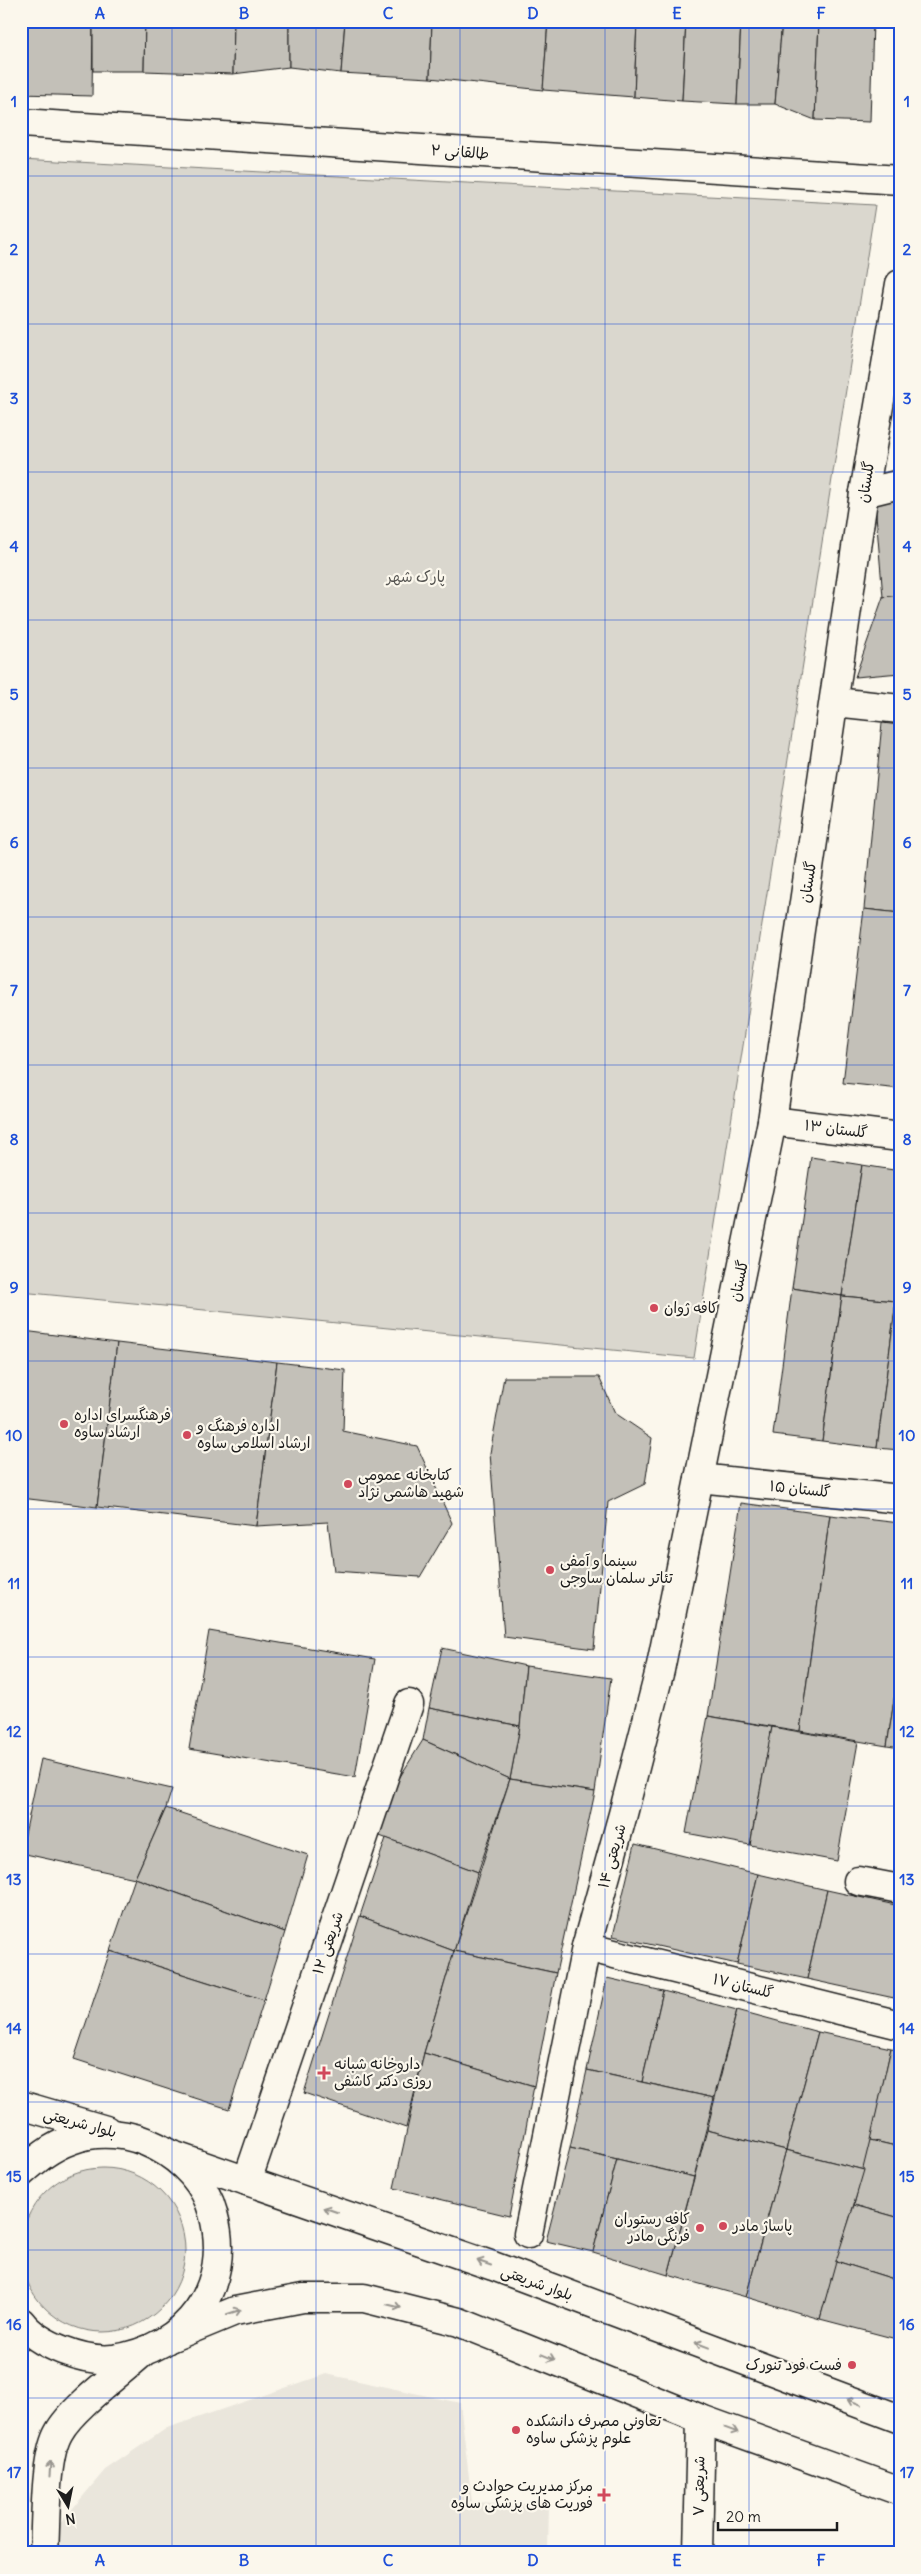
<svg xmlns="http://www.w3.org/2000/svg" width="921" height="2574" viewBox="0 0 921 2574" font-family="Delius,'Playpen Sans Arabic',sans-serif">
<style>
.built{fill:#eae6dc}
.green{fill:#dad7ce;stroke:#7b7a75}
.building{fill:#c3c0b8;stroke:#1c1c1c}
.lines{fill:none;stroke-linecap:round;stroke-linejoin:round}
.minor-casing{stroke:#1c1c1c;stroke-width:31}
.major-casing{stroke:#1c1c1c;stroke-width:31}
.minor{stroke:#fbf7ec;stroke-width:28}
.major{stroke:#fbf7ec;stroke-width:28}
.oneway{stroke:#97948e}
.grid{fill:none;stroke:#1d4ed8;stroke-width:1;stroke-opacity:0.55}
.poi-dot{fill:#d1495b;stroke:#fbf7ec;stroke-width:2}
.labels{text-anchor:middle;stroke-width:4.5;stroke-linejoin:round;paint-order:stroke}
.street-label{font-size:15px;fill:#1c1c1c;stroke:#fbf7ec}
.park-label{font-size:15px;fill:#555451;stroke:#fbf7ec}
.poi-label{font-size:15px;fill:#1c1c1c;stroke:#fbf7ec;text-anchor:start}
.neatline{fill:none;stroke:#1d4ed8;stroke-width:2}
.grid-label{font-size:16px;text-anchor:middle;font-weight:bold;fill:#1d4ed8}
</style>
<rect width="100%" height="100%" fill="#fbf7ec"/>
<filter id="ink" filterUnits="userSpaceOnUse"><feTurbulence type="fractalNoise" baseFrequency=".02" numOctaves="2"/><feDisplacementMap in="SourceGraphic" scale="10" xChannelSelector="R" yChannelSelector="G"/><feConvolveMatrix kernelMatrix="1 2 1 2 8 2 1 2 1" color-interpolation-filters="sRGB"/></filter>
<g filter="url(#ink)">
<path class="built" d="M326,2374L460,2403L472,2502L549,2505L548,2553H57L58,2526L105,2470L167,2428Z"/>
<g class="green">
<path d="M21,159L875,205L694,1358L21,1292Z"/>
<circle cx="103" cy="2250" r="82"/>
</g>
<g class="building">
<path d="M21,21H93L92,96L21,94Z"/>
<path d="M93,21H145L144,71H93Z"/>
<path d="M145,21H234L233,74L144,71Z"/>
<path d="M234,21H289V67L233,74Z"/>
<path d="M289,21H345L341,73L289,67Z"/>
<path d="M345,21H432L430,78L341,73Z"/>
<path d="M432,21H548L543,90L430,78Z"/>
<path d="M548,21H637L634,97L543,90Z"/>
<path d="M637,21H686L682,101L634,97Z"/>
<path d="M686,21H741L737,104L682,101Z"/>
<path d="M741,21H782L775,104H737Z"/>
<path d="M782,21H819L815,120L775,104Z"/>
<path d="M819,21H873L870,122L815,120Z"/>
<path d="M900,489V595L883,597L874,491Z"/>
<path d="M900,595V673L855,677L883,597Z"/>
<path d="M882,723L900,725V913L864,909Z"/>
<path d="M864,909L900,913V1089L843,1083Z"/>
<path d="M811,1157L862,1165L842,1296L792,1288Z"/>
<path d="M862,1165L900,1171V1276L896,1301L842,1296Z"/>
<path d="M792,1288L842,1296L822,1441L773,1435Z"/>
<path d="M842,1296L896,1301L877,1448L822,1441Z"/>
<path d="M896,1301L900,1302V1450L877,1448Z"/>
<path d="M24,1331L117,1343L97,1507L21,1498V1350Z"/>
<path d="M117,1343L277,1362L256,1526L97,1507Z"/>
<path d="M277,1362L345,1370L343,1431L417,1446L452,1523L420,1577L334,1571L328,1522L256,1526Z"/>
<path d="M504,1377H599L615,1413L652,1438L645,1484L608,1502L594,1649L504,1637L490,1453Z"/>
<path d="M741,1503L830,1515L800,1731L708,1716Z"/>
<path d="M830,1515L900,1523V1661L887,1746L800,1731Z"/>
<path d="M209,1631L375,1659L355,1777L189,1749Z"/>
<path d="M442,1648L526,1666L520,1726L429,1708Z"/>
<path d="M900,1661V1748L887,1746Z"/>
<path d="M526,1666L611,1678L595,1792L510,1779L520,1726Z"/>
<path d="M429,1708L520,1726L510,1779L423,1740Z"/>
<path d="M708,1716L772,1727L750,1845L686,1833Z"/>
<path d="M772,1727L858,1742L837,1861L750,1845Z"/>
<path d="M423,1740L510,1779L478,1872L366,1831Z"/>
<path d="M41,1759L172,1789L166,1808L135,1878L21,1853Z"/>
<path d="M510,1779L595,1792L556,1973L454,1951Z"/>
<path d="M166,1808L308,1855L285,1932L135,1878Z"/>
<path d="M386,1838L478,1872L454,1951L360,1916Z"/>
<path d="M635,1844L758,1874L737,1964L613,1936Z"/>
<path d="M758,1874L827,1890L807,1979L737,1964Z"/>
<path d="M135,1878L285,1932L264,2000L110,1951Z"/>
<path d="M827,1890L900,1906V1969L894,1998L807,1979Z"/>
<path d="M360,1916L454,1951L424,2053L406,2128L304,2093Z"/>
<path d="M110,1951L264,2000L229,2109L74,2059Z"/>
<path d="M454,1951L556,1973L534,2086L424,2053Z"/>
<path d="M607,1978L663,1991L642,2082L587,2070Z"/>
<path d="M663,1991L737,2010L714,2098L642,2082Z"/>
<path d="M737,2010L818,2032L786,2150L707,2130Z"/>
<path d="M818,2032L891,2048L864,2170L786,2150Z"/>
<path d="M891,2048L900,2050V2147L870,2140Z"/>
<path d="M424,2053L534,2086L509,2216L394,2188Z"/>
<path d="M587,2070L714,2098L694,2177L570,2148Z"/>
<path d="M707,2130L786,2150L746,2297L668,2275Z"/>
<path d="M870,2140L900,2147V2218L854,2205Z"/>
<path d="M570,2148L617,2159L593,2252L546,2241Z"/>
<path d="M786,2150L864,2170L820,2319L746,2297Z"/>
<path d="M617,2159L694,2177L668,2275L593,2252Z"/>
<path d="M854,2205L900,2218V2281L836,2261Z"/>
<path d="M836,2261L900,2281V2340L820,2319Z"/>
</g>
<g class="lines">
<defs>
<g id="minor">
<path d="M21,123L900,180"/>
<path d="M864,493L900,484"/>
<path d="M835,702L900,709"/>
<path d="M772,1121L900,1137"/>
<path d="M699,1478L900,1499"/>
<path d="M858,1881L900,1889"/>
<path d="M586,1947L900,2025"/>
<path d="M247,2181L409,1704"/>
<path d="M528,2234L586,1947L623,1814L660,1670L772,1121L864,493L900,284"/>
<path d="M698,2553L701,2419"/>
</g>
<g id="major">
<path d="M21,2105L106,2130"/>
<path d="M172,2155L493,2266L900,2419"/>
<path d="M21,2173C37,2159 51,2147 71,2140C126,2118 198,2156 213,2213C234,2287 186,2349 113,2359C85,2362 38,2345 21,2322"/>
<path d="M172,2337L235,2311L303,2298H364L459,2322L701,2419L900,2491"/>
<path d="M44,2553C46,2522 44,2457 59,2432C72,2408 120,2373 142,2353"/>
</g>
</defs>
<use href="#minor" class="minor-casing"/>
<use href="#major" class="major-casing"/>
<use href="#minor" class="minor"/>
<use href="#major" class="major"/>
</g>
<defs><path id="oneway-shaft" d="M-6 0H5M1.5-3L5.5 0L1.5 3" fill="none" stroke-width="1.6" stroke-linecap="round" stroke-linejoin="round" transform="scale(1.25)"/></defs>
<g class="oneway">
<use href="#oneway-shaft" transform="translate(331 2210) rotate(-161)"/>
<use href="#oneway-shaft" transform="translate(484 2263) rotate(-161)"/>
<use href="#oneway-shaft" transform="translate(394 2306) rotate(14)"/>
<use href="#oneway-shaft" transform="translate(234 2312) rotate(-18)"/>
<use href="#oneway-shaft" transform="translate(702 2345) rotate(-159)"/>
<use href="#oneway-shaft" transform="translate(548 2357) rotate(22)"/>
<use href="#oneway-shaft" transform="translate(854 2402) rotate(-159)"/>
<use href="#oneway-shaft" transform="translate(731 2430) rotate(20)"/>
<use href="#oneway-shaft" transform="translate(50 2469) rotate(-86)"/>
</g>
</g>
<path class="grid" d="M172,21V2553M316,21V2553M460,21V2553M605,21V2553M749,21V2553M21,176H900M21,324H900M21,472H900M21,620H900M21,768H900M21,917H900M21,1065H900M21,1213H900M21,1361H900M21,1509H900M21,1657H900M21,1806H900M21,1954H900M21,2102H900M21,2250H900M21,2398H900"/>
<g class="poi-dot">
<circle cx="654" cy="1308" r="5"/>
<circle cx="64" cy="1424" r="5"/>
<circle cx="187" cy="1435" r="5"/>
<circle cx="348" cy="1484" r="5"/>
<circle cx="550" cy="1570" r="5"/>
<path d="M321.5 2065.5h5v5h5v5h-5v5h-5v-5h-5v-5h5z"/>
<circle cx="723" cy="2226" r="5"/>
<circle cx="700" cy="2228" r="5"/>
<circle cx="852" cy="2365" r="5"/>
<circle cx="516" cy="2430" r="5"/>
<path d="M601.5 2487.5h5v5h5v5h-5v5h-5v-5h-5v-5h5z"/>
</g>
<g class="labels">
<g class="street-label">
<text transform="translate(460 152) rotate(4)" y="5">طالقانی ۲</text>
<text transform="translate(866 482) rotate(-81)" y="5">گلستان</text>
<text transform="translate(808 882) rotate(-81)" y="5">گلستان</text>
<text transform="translate(836 1129) rotate(7)" y="5">گلستان ۱۳</text>
<text transform="translate(739 1281) rotate(-78)" y="5">گلستان</text>
<text transform="translate(800 1489) rotate(6)" y="5">گلستان ۱۵</text>
<text transform="translate(612 1856) rotate(-74)" y="5">شریعتی ۱۴</text>
<text transform="translate(328 1943) rotate(-71)" y="5">شریعتی ۱۲</text>
<text transform="translate(743 1986) rotate(14)" y="5">گلستان ۱۷</text>
<text transform="translate(80 2123) rotate(15)" y="5">بلوار شریعتی</text>
<text transform="translate(537 2283) rotate(20)" y="5">بلوار شریعتی</text>
<text transform="translate(699 2486) rotate(-89)" y="5">شریعتی ۷</text>
</g>
<g class="park-label">
<text x="416" y="582">پارک شهر</text>
</g>
<g class="poi-label">
<text x="664" y="1313">کافه ژوان</text>
<text x="74" y="1420">فرهنگسرای اداره<tspan x="74" dy="17">ارشاد ساوه</tspan></text>
<text x="197" y="1431">اداره فرهنگ و<tspan x="197" dy="17">ارشاد اسلامی ساوه</tspan></text>
<text x="358" y="1480">کتابخانه عمومی<tspan x="358" dy="17">شهید هاشمی نژاد</tspan></text>
<text x="560" y="1566">سینما و آمفی<tspan x="560" dy="17">تئاتر سلمان ساوجی</tspan></text>
<text x="334" y="2069">داروخانه شبانه<tspan x="334" dy="17">روزی دکتر کاشفی</tspan></text>
<text x="690" y="2224" text-anchor="end">کافه رستوران<tspan x="690" dy="17">فرنگی مادر</tspan></text>
<text x="733" y="2231">پاساژ مادر</text>
<text x="842" y="2370" text-anchor="end">فست فود تنورک</text>
<text x="526" y="2426">تعاونی مصرف دانشکده<tspan x="526" dy="17">علوم پزشکی ساوه</tspan></text>
<text x="593" y="2491" text-anchor="end">مرکز مدیریت حوادث و<tspan x="593" dy="17">فوریت های پزشکی ساوه</tspan></text>
</g>
</g>
<rect width="921" height="2574" fill="none" stroke="#fbf7ec" stroke-width="55"/>
<g transform="translate(68 2506) rotate(170)" stroke="#fbf7ec" stroke-width="4" paint-order="stroke">
<path d="M0-4L9 19L0 12L-9 19Z" fill="#1c1c1c"/>
<text y="-8" font-size="14" font-weight="bold" text-anchor="middle" fill="#1c1c1c">N</text>
</g>
<path d="M718 2522v8h119v-8" fill="none" stroke="#1c1c1c" stroke-width="2.5"/>
<text x="726" y="2522" font-size="15" fill="#1c1c1c" stroke="#fbf7ec" stroke-width="4" paint-order="stroke">20 m</text>
<rect x="28" y="28" width="866" height="2518" class="neatline"/>
<g class="grid-label">
<text x="100" y="19">A</text>
<text x="244" y="19">B</text>
<text x="388" y="19">C</text>
<text x="533" y="19">D</text>
<text x="677" y="19">E</text>
<text x="821" y="19">F</text>
<text x="14" y="107">1</text>
<text x="907" y="107">1</text>
<text x="14" y="255">2</text>
<text x="907" y="255">2</text>
<text x="14" y="404">3</text>
<text x="907" y="404">3</text>
<text x="14" y="552">4</text>
<text x="907" y="552">4</text>
<text x="14" y="700">5</text>
<text x="907" y="700">5</text>
<text x="14" y="848">6</text>
<text x="907" y="848">6</text>
<text x="14" y="996">7</text>
<text x="907" y="996">7</text>
<text x="14" y="1145">8</text>
<text x="907" y="1145">8</text>
<text x="14" y="1293">9</text>
<text x="907" y="1293">9</text>
<text x="14" y="1441">10</text>
<text x="907" y="1441">10</text>
<text x="14" y="1589">11</text>
<text x="907" y="1589">11</text>
<text x="14" y="1737">12</text>
<text x="907" y="1737">12</text>
<text x="14" y="1885">13</text>
<text x="907" y="1885">13</text>
<text x="14" y="2034">14</text>
<text x="907" y="2034">14</text>
<text x="14" y="2182">15</text>
<text x="907" y="2182">15</text>
<text x="14" y="2330">16</text>
<text x="907" y="2330">16</text>
<text x="14" y="2478">17</text>
<text x="907" y="2478">17</text>
<text x="100" y="2566">A</text>
<text x="244" y="2566">B</text>
<text x="388" y="2566">C</text>
<text x="533" y="2566">D</text>
<text x="677" y="2566">E</text>
<text x="821" y="2566">F</text>
</g>
</svg>
